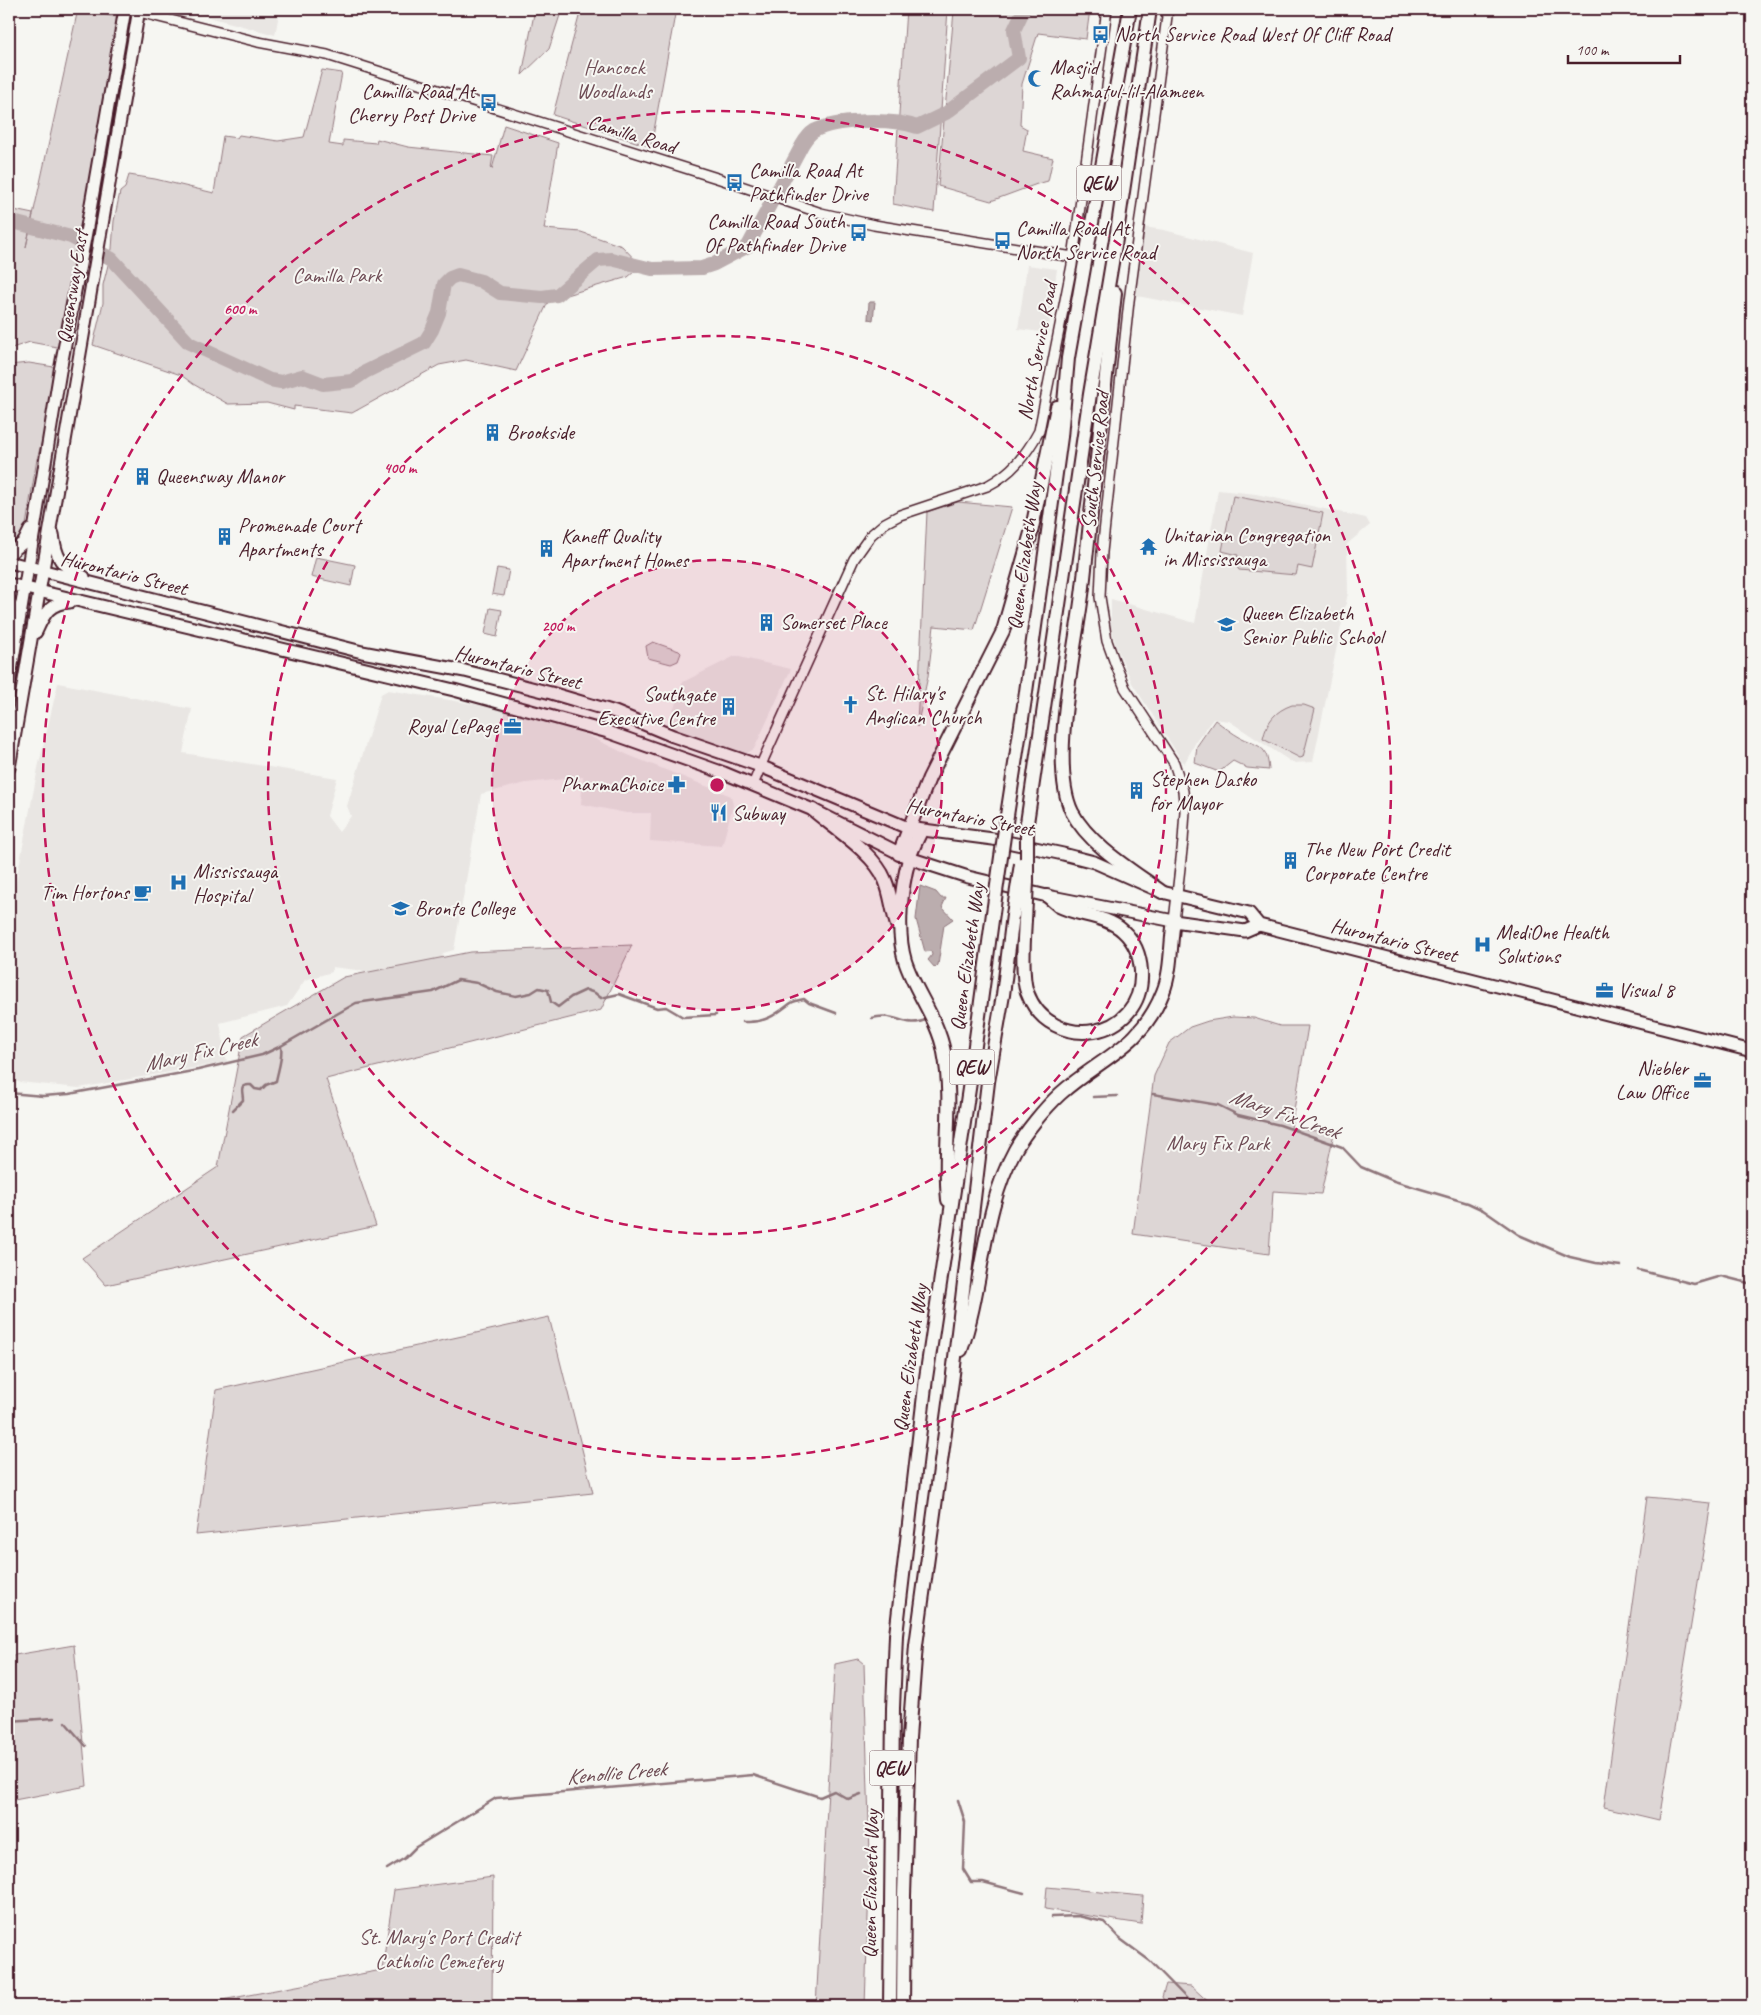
<svg xmlns="http://www.w3.org/2000/svg" width="1761" height="2015" viewBox="0 0 1761 2015" font-family="Caveat,sans-serif">
<style>
.built{fill:#e9e6e3}
.green{fill:#ddd6d5;stroke:#947a80}
.water{fill:#bbadae;stroke:#8e747a}
.lines{fill:none;stroke-linecap:round;stroke-linejoin:round}
.stream{stroke:#8e747a;stroke-width:2.5}
.river{stroke:#bbadae;stroke-width:14}
.minor-casing{stroke:#4a1f2b;stroke-width:12}
.major-casing{stroke:#4a1f2b;stroke-width:15}
.highway-casing{stroke:#4a1f2b;stroke-width:16}
.minor{stroke:#f6f6f2;stroke-width:9}
.major{stroke:#f6f6f2;stroke-width:11}
.highway{stroke:#f6f6f2;stroke-width:12}
.highway-bridge-casing{stroke:#4a1f2b;stroke-width:16;stroke-linecap:butt}
.highway-bridge{stroke:#f6f6f2;stroke-width:12}
.ring{fill:none;stroke:#c2185b;stroke-width:2.5;stroke-dasharray:9 6}
.labels{text-anchor:middle;stroke-width:4;stroke-linejoin:round;paint-order:stroke}
.shield{fill:#f6f6f2;stroke:#7e6067;stroke-width:1}
.shield-label{font-size:20px;font-weight:bold;fill:#4a1f2b}
.poi-label{font-size:21px;fill:#4a1f2b;stroke:#f6f6f2;text-anchor:start}
.park-label{font-size:21px;fill:#6f4d56;stroke:#f6f6f2}
.street-label{font-size:21px;fill:#4a1f2b;stroke:#f6f6f2}
.water-label{font-size:22px;font-style:italic;fill:#6c4a52;stroke:#f6f6f2}
.centre{fill:#c2185b;stroke:#f6f6f2;stroke-width:2.5}
.ring-label{font-size:15px;text-anchor:middle;font-weight:bold;fill:#c2185b;stroke:#f6f6f2;stroke-width:4;stroke-linejoin:round;paint-order:stroke}
</style>
<rect width="100%" height="100%" fill="#f6f6f2"/>
<filter id="ink" filterUnits="userSpaceOnUse"><feTurbulence type="fractalNoise" baseFrequency=".02" numOctaves="2"/><feDisplacementMap in="SourceGraphic" scale="10" xChannelSelector="R" yChannelSelector="G"/><feConvolveMatrix kernelMatrix="1 2 1 2 8 2 1 2 1" color-interpolation-filters="sRGB"/></filter>
<g filter="url(#ink)">
<g class="built">
<path d="M180,9H280L275,35Z"/>
<path d="M1143,227L1164,230L1253,253L1242,316L1132,295Z"/>
<path d="M1027,265L1057,269L1048,333L1018,329Z"/>
<path d="M1218,490L1256,494L1366,518L1370,525L1347,544L1348,593L1313,762L1293,763L1229,721L1213,719L1197,740L1184,764L1132,683L1116,646L1111,627V599L1195,623Z"/>
<path d="M735,656L791,669L754,749L745,754L668,726L683,682Z"/>
<path d="M58,683L192,709L183,753L337,778L327,816L339,832L351,816L347,806L381,694L388,690L474,704L535,718L585,734L628,755L731,796L733,805L722,846L650,841L651,813H626L581,804L583,777L526,783L481,794L454,950L443,953L439,980L332,967V972L305,980L287,1006L220,1023L227,1062L79,1088L9,1081V918L38,768Z"/>
</g>
<g class="green">
<path d="M78,9L121,18L62,348L30,342L9,349V209L33,214L26,247Z"/>
<path d="M535,9H562L549,49L522,75Z"/>
<path d="M581,9H676L651,147L553,115Z"/>
<path d="M906,9H948L934,212L893,204Z"/>
<path d="M959,9H1090L1086,39L1038,33L1022,84L1020,125L1027,129L1023,151L1053,158L1048,181L1037,184L991,201L938,186L954,11Z"/>
<path d="M322,70L342,73L329,144L343,146V140L376,143L377,139L408,147L493,156L491,168L492,169L504,125L558,143L544,229L581,232L622,246L641,266L628,277L549,300L516,371L466,360L439,365L352,413L294,406V410L267,403L228,404L193,384L181,375L93,345L103,303V285L112,249L114,221L120,192L125,188L129,175L155,179L214,193L223,136L237,138L239,135L278,141L304,137Z"/>
<path d="M29,363L54,367L44,434L37,459L26,525L20,538L9,545V365Z"/>
<path d="M1233,496L1323,513L1312,569L1298,566L1296,575L1239,570L1235,564L1238,555L1222,551Z"/>
<path d="M958,502L1012,507L974,630L934,626L928,676L917,727L927,512Z"/>
<path d="M316,557L355,565L351,586L311,577Z"/>
<path d="M497,568L509,570L504,596L492,594Z"/>
<path d="M490,608L502,610L497,637L485,634Z"/>
<path d="M653,642L679,651L681,653L678,661L671,664L648,658L646,646Z"/>
<path d="M1292,705H1304L1315,709L1303,757L1300,758L1263,739C1267,721 1275,711 1292,705Z"/>
<path d="M1215,720C1223,726 1232,733 1241,738C1261,747 1267,746 1269,770L1247,768L1233,761L1219,772L1195,763L1197,746Z"/>
<path d="M632,945L601,1010L326,1079L376,1226L106,1285L82,1258L218,1167L243,1036L344,977L470,952Z"/>
<path d="M1233,1017L1254,1018L1280,1026H1308L1291,1128L1334,1133L1321,1194L1273,1191L1269,1254L1133,1234L1154,1076L1169,1043L1190,1027L1208,1021Z"/>
<path d="M549,1317L593,1493L196,1535L216,1390Z"/>
<path d="M1647,1497L1711,1503L1659,1820L1604,1807Z"/>
<path d="M74,1645L87,1786L9,1801V1656Z"/>
<path d="M858,1659L864,1664L870,1855L865,2006H816L835,1664Z"/>
<path d="M493,1877L492,2006H190L382,1970L394,1890Z"/>
<path d="M1047,1887L1143,1896L1141,1924L1045,1909Z"/>
<path d="M1166,1984L1191,1986L1213,2006H1167L1162,1997Z"/>
</g>
<g class="water">
<path d="M869,302H875L873,320L868,319Z"/>
<path d="M920,886L936,892L941,898H946L942,907L953,919L944,925L938,965L935,968L928,960L932,955L931,951L925,952L916,919Z"/>
</g>
<g class="lines">
<g class="stream">
<path d="M872,1018C897,1011 903,1030 928,1019"/>
<path d="M743,1022C755,1022 766,1021 777,1013C790,1005 788,1002 804,999L809,1003L836,1013"/>
<path d="M9,1093L43,1096L69,1094L198,1070L262,1055L281,1046L356,1003L433,992L458,980L477,983L497,992L516,996L531,993L539,988L548,990L551,1002L558,1007L571,997L586,990L595,993L601,998L619,994L657,1008L666,1007L683,1017L716,1015"/>
<path d="M1153,1094L1218,1105L1238,1115L1280,1125L1342,1147L1361,1167L1394,1181L1468,1203L1483,1210L1519,1235L1570,1257L1596,1263L1621,1266"/>
<path d="M1093,1097L1117,1096"/>
<path d="M233,1110L243,1100C243,1091 238,1084 251,1085L255,1089L261,1090L266,1085L276,1081C278,1070 283,1057 281,1047"/>
<path d="M1638,1270L1694,1284L1721,1276L1752,1284"/>
<path d="M9,1721L54,1718"/>
<path d="M65,1722L86,1746"/>
<path d="M958,1800L965,1822L963,1869L971,1882H983L1024,1893"/>
<path d="M387,1869L405,1858L416,1847L496,1798L753,1775L820,1797L834,1791L848,1799L861,1794"/>
<path d="M1052,1917L1078,1916L1104,1922L1119,1938L1150,1961L1194,2006"/>
</g>
<path class="river" d="M9,221L71,237L112,259L189,343L270,380L281,382L302,376L323,384L352,381L365,372L424,343L432,330L439,313L444,284L450,278L458,275L481,281L500,293L542,297L557,295L598,260L611,259L652,269L702,268L714,264L748,246L802,145C805,140 809,134 814,131C836,119 893,118 917,127L946,113L1019,58L1014,30L1024,9"/>
<defs>
<g id="minor">
<path d="M127,9L258,42L327,55L720,179L821,213L874,225L1073,257"/>
<path d="M1168,9L1129,301L1102,552L1100,597L1107,641L1115,663L1125,688L1174,763L1183,791L1185,811L1183,841L1174,921"/>
<path d="M753,785L764,758L854,559L871,535L885,523L900,515L987,486C1012,473 1026,455 1039,431L1072,265L1107,9"/>
</g>
<g id="major">
<path d="M53,534C56,559 61,566 84,577"/>
<path d="M9,554L24,542L30,530"/>
<path d="M9,562L362,652L465,671L551,693L615,712L673,736L760,766L908,828L993,839L1063,854L1094,862L1162,892L1249,913L1259,925L1752,1051"/>
<path d="M9,584L454,690L608,732L724,773L813,810L909,858L968,877L1047,896L1174,921L1245,931L1259,925"/>
<path d="M9,600L15,613L17,622"/>
<path d="M36,632C44,615 48,603 70,602"/>
<path d="M9,683L60,371L87,227L125,9"/>
<path d="M9,768L139,9"/>
</g>
<g id="highway">
<path d="M1115,293C1104,391 1094,489 1083,587C1077,643 1048,763 1072,812C1089,845 1133,871 1162,892"/>
<path d="M813,810C834,828 875,854 885,880C891,894 892,910 897,925"/>
<path d="M1006,822L1025,699L1061,437L1068,358L1130,9"/>
<path d="M1027,823L1090,394L1116,239L1150,9"/>
<path d="M921,831C917,840 912,849 909,859C901,888 896,931 905,961C915,992 938,1019 944,1052C954,1102 943,1150 948,1200"/>
<path d="M899,854L929,778L1003,631L1031,533L1057,407"/>
<path d="M1025,920C1024,938 1021,976 1027,992C1050,1055 1145,1040 1141,971C1140,956 1134,941 1123,931C1106,915 1078,916 1059,906C1055,903 1051,899 1047,896"/>
<path d="M961,1350C984,1285 981,1212 1015,1150C1025,1132 1045,1108 1060,1094C1101,1057 1141,1048 1163,992C1172,970 1170,943 1174,921"/>
<path d="M890,2006L893,1708L896,1635L926,1378L970,1082L993,913"/>
<path d="M903,2006L904,1896L909,1738L916,1645L953,1374L988,1082L1003,995L1013,915"/>
</g>
</defs>
<use href="#minor" class="minor-casing"/>
<use href="#major" class="major-casing"/>
<use href="#highway" class="highway-casing"/>
<use href="#minor" class="minor"/>
<use href="#major" class="major"/>
<use href="#highway" class="highway"/>
<defs>
<g id="highway-bridge">
<path d="M993,913L1006,822"/>
<path d="M1013,915L1021,864"/>
<path d="M1025,920L1027,882V823"/>
</g>
</defs>
<use href="#highway-bridge" class="highway-bridge-casing"/>
<use href="#highway-bridge" class="highway-bridge"/>
</g>
</g>
<circle cx="717" cy="785" r="225" fill="#c2185b" fill-opacity=".12"/>
<g class="ring">
<circle cx="717" cy="785" r="225"/>
<circle cx="717" cy="785" r="449"/>
<circle cx="717" cy="785" r="674"/>
</g>
<defs>
<symbol id="bus-bare" viewBox="-9 -9 18 18"><path d="M-5-6H5V4H4V6H2V4H-2V6H-4V4H-5ZM-3.5-4V0h7V-4ZM-3.5 1.2v1.5H-2V1.2ZM2 1.2v1.5H3.5V1.2Z" fill="#1f6fb2" stroke="#f6f6f2" stroke-width="2.5" paint-order="stroke"/></symbol>
<symbol id="mosque-bare" viewBox="-9 -9 18 18"><path d="M3.5-4.9A6 6 0 1 0 3.5 4.9A5 5 0 1 1 3.5-4.9Z" fill="#1f6fb2" stroke="#f6f6f2" stroke-width="2.5" paint-order="stroke"/></symbol>
<symbol id="building-bare" viewBox="-9 -9 18 18"><path d="M-4-6H4V6H1V3H-1V6H-4ZM-2.5-4.3h1.7v1.8h-1.7ZM.8-4.3h1.7v1.8H.8ZM-2.5-1h1.7V.8h-1.7ZM.8-1h1.7V.8H.8Z" fill="#1f6fb2" stroke="#f6f6f2" stroke-width="2.5" paint-order="stroke"/></symbol>
<symbol id="temple-bare" viewBox="-9 -9 18 18"><path d="M0-6L5-2H3V0L6.5 2.5H4V6H1.5V3h-3V6H-4V2.5H-6.5L-3 0V-2H-5Z" fill="#1f6fb2" stroke="#f6f6f2" stroke-width="2.5" paint-order="stroke"/></symbol>
<symbol id="school-bare" viewBox="-9 -9 18 18"><path d="M0-5L7-2L0 1L-7-2ZM-4 1L0 2.5L4 1V4Q0 6-4 4Z" fill="#1f6fb2" stroke="#f6f6f2" stroke-width="2.5" paint-order="stroke"/></symbol>
<symbol id="church-bare" viewBox="-9 -9 18 18"><path d="M-1.2-6h2.4v3.5h3.3v2.4h-3.3V6h-2.4V-.1h-3.3v-2.4h3.3Z" fill="#1f6fb2" stroke="#f6f6f2" stroke-width="2.5" paint-order="stroke"/></symbol>
<symbol id="office-bare" viewBox="-9 -9 18 18"><path d="M-6-3h4V-5.5h4V-3h4V5H-6ZM-1-4.5V-3h2v-1.5ZM-6 0V1H6V0Z" fill="#1f6fb2" stroke="#f6f6f2" stroke-width="2.5" paint-order="stroke"/></symbol>
<symbol id="pharmacy-bare" viewBox="-9 -9 18 18"><path d="M-2-6h4v4h4v4h-4v4h-4v-4h-4v-4h4Z" fill="#1f6fb2" stroke="#f6f6f2" stroke-width="2.5" paint-order="stroke"/></symbol>
<symbol id="restaurant-bare" viewBox="-9 -9 18 18"><path d="M-5-6h1v4h1v-4h1v4h1v-4h1v5L-1.5 .5V6h-2V.5L-5-1ZM5-6V6H3V1.5H1.5Q1.5-4 5-6Z" fill="#1f6fb2" stroke="#f6f6f2" stroke-width="2.5" paint-order="stroke"/></symbol>
<symbol id="hospital-bare" viewBox="-9 -9 18 18"><path d="M-5-5h3v3.5h4V-5h3V5h-3V1.5h-4V5h-3Z" fill="#1f6fb2" stroke="#f6f6f2" stroke-width="2.5" paint-order="stroke"/></symbol>
<symbol id="cafe-bare" viewBox="-9 -9 18 18"><path d="M-5.5-4.5H6V0H3Q3 3.5 0 3.5H-2.5Q-5.5 3.5-5.5 0ZM3-3.2v2h1.7v-2ZM-6 4.5H4V6H-6Z" fill="#1f6fb2" stroke="#f6f6f2" stroke-width="2.5" paint-order="stroke"/></symbol>
</defs>
<g fill-rule="evenodd">
<use href="#bus-bare" x="1088" y="22" width="25" height="25"/>
<use href="#mosque-bare" x="1024" y="66" width="25" height="25"/>
<use href="#bus-bare" x="476" y="90" width="25" height="25"/>
<use href="#bus-bare" x="722" y="170" width="25" height="25"/>
<use href="#bus-bare" x="846" y="220" width="25" height="25"/>
<use href="#bus-bare" x="990" y="228" width="25" height="25"/>
<use href="#building-bare" x="480" y="420" width="25" height="25"/>
<use href="#building-bare" x="130" y="464" width="25" height="25"/>
<use href="#building-bare" x="212" y="524" width="25" height="25"/>
<use href="#temple-bare" x="1136" y="534" width="25" height="25"/>
<use href="#building-bare" x="534" y="536" width="25" height="25"/>
<use href="#building-bare" x="754" y="610" width="25" height="25"/>
<use href="#school-bare" x="1214" y="612" width="25" height="25"/>
<use href="#church-bare" x="838" y="692" width="25" height="25"/>
<use href="#building-bare" x="716" y="694" width="25" height="25"/>
<use href="#office-bare" x="500" y="714" width="25" height="25"/>
<use href="#pharmacy-bare" x="664" y="772" width="25" height="25"/>
<use href="#building-bare" x="1124" y="778" width="25" height="25"/>
<use href="#restaurant-bare" x="706" y="800" width="25" height="25"/>
<use href="#building-bare" x="1278" y="848" width="25" height="25"/>
<use href="#hospital-bare" x="166" y="870" width="25" height="25"/>
<use href="#cafe-bare" x="130" y="880" width="25" height="25"/>
<use href="#school-bare" x="388" y="896" width="25" height="25"/>
<use href="#hospital-bare" x="1470" y="932" width="25" height="25"/>
<use href="#office-bare" x="1592" y="978" width="25" height="25"/>
<use href="#office-bare" x="1690" y="1068" width="25" height="25"/>
</g>
<g class="labels">
<g class="shield">
<rect x="1076.5" y="165.5" width="45" height="35" rx="4"/>
<rect x="949.5" y="1049.5" width="45" height="35" rx="4"/>
<rect x="869.5" y="1750.5" width="45" height="35" rx="4"/>
</g>
<g class="shield-label">
<text x="1099" y="190">QEW</text>
<text x="972" y="1074">QEW</text>
<text x="892" y="1775">QEW</text>
</g>
<g class="poi-label">
<text x="1115" y="41">North Service Road West Of Cliff Road</text>
<text x="1050" y="74">Masjid<tspan x="1050" dy="24">Rahmatul-lil-Alameen</tspan></text>
<text x="475" y="98" text-anchor="end">Camilla Road At<tspan x="475" dy="24">Cherry Post Drive</tspan></text>
<text x="749" y="177">Camilla Road At<tspan x="749" dy="24">Pathfinder Drive</tspan></text>
<text x="845" y="228" text-anchor="end">Camilla Road South<tspan x="845" dy="24">Of Pathfinder Drive</tspan></text>
<text x="1016" y="235">Camilla Road At<tspan x="1016" dy="24">North Service Road</tspan></text>
<text x="507" y="439">Brookside</text>
<text x="156" y="483">Queensway Manor</text>
<text x="238" y="532">Promenade Court<tspan x="238" dy="24">Apartments</tspan></text>
<text x="1163" y="542">Unitarian Congregation<tspan x="1163" dy="24">in Mississauga</tspan></text>
<text x="561" y="543">Kaneff Quality<tspan x="561" dy="24">Apartment Homes</tspan></text>
<text x="1241" y="620">Queen Elizabeth<tspan x="1241" dy="24">Senior Public School</tspan></text>
<text x="780" y="629">Somerset Place</text>
<text x="865" y="700">St. Hilary's<tspan x="865" dy="24">Anglican Church</tspan></text>
<text x="715" y="701" text-anchor="end">Southgate<tspan x="715" dy="24">Executive Centre</tspan></text>
<text x="498" y="733" text-anchor="end">Royal LePage</text>
<text x="1150" y="786">Stephen Dasko<tspan x="1150" dy="24">for Mayor</tspan></text>
<text x="663" y="791" text-anchor="end">PharmaChoice</text>
<text x="732" y="820">Subway</text>
<text x="1304" y="856">The New Port Credit<tspan x="1304" dy="24">Corporate Centre</tspan></text>
<text x="193" y="878">Mississauga<tspan x="193" dy="24">Hospital</tspan></text>
<text x="129" y="899" text-anchor="end">Tim Hortons</text>
<text x="415" y="915">Bronte College</text>
<text x="1496" y="939">MediOne Health<tspan x="1496" dy="24">Solutions</tspan></text>
<text x="1618" y="997">Visual 8</text>
<text x="1688" y="1075" text-anchor="end">Niebler<tspan x="1688" dy="24">Law Office</tspan></text>
</g>
<g class="park-label">
<text x="614" y="74">Hancock<tspan x="614" dy="24">Woodlands</tspan></text>
<text x="337" y="282">Camilla Park</text>
<text x="1218" y="1150">Mary Fix Park</text>
<text x="439" y="1944">St. Mary's Port Credit<tspan x="439" dy="24">Catholic Cemetery</tspan></text>
</g>
<g class="street-label">
<text transform="translate(632 134) rotate(17)" y="7">Camilla Road</text>
<text transform="translate(72 287) rotate(-81)" y="7">Queensway East</text>
<text transform="translate(1037 351) rotate(-79)" y="7">North Service Road</text>
<text transform="translate(1095 460) rotate(-84)" y="7">South Service Road</text>
<text transform="translate(1024 556) rotate(-82)" y="7">Queen Elizabeth Way</text>
<text transform="translate(124 573) rotate(14)" y="7">Hurontario Street</text>
<text transform="translate(518 667) rotate(14)" y="7">Hurontario Street</text>
<text transform="translate(970 817) rotate(11)" y="7">Hurontario Street</text>
<text transform="translate(1394 940) rotate(14)" y="7">Hurontario Street</text>
<text transform="translate(967 957) rotate(-82)" y="7">Queen Elizabeth Way</text>
<text transform="translate(910 1358) rotate(-82)" y="7">Queen Elizabeth Way</text>
<text transform="translate(870 1884) rotate(-89)" y="7">Queen Elizabeth Way</text>
</g>
<g class="water-label">
<text transform="translate(200 1051) rotate(-13)" y="8">Mary Fix Creek</text>
<text transform="translate(1285 1113) rotate(19)" y="8">Mary Fix Creek</text>
<text transform="translate(616 1772) rotate(-5)" y="8">Kenollie Creek</text>
</g>
</g>
<circle cx="717" cy="785" r="8" class="centre"/>
<g class="ring-label">
<text x="240" y="314">600 m</text>
<text x="400" y="473">400 m</text>
<text x="558" y="631">200 m</text>
</g>
<rect width="1761" height="2015" fill="none" stroke="#f6f6f2" stroke-width="30"/>
<rect x="15" y="15" width="1731" height="1985" fill="none" stroke="#4a1f2b" stroke-width="2" filter="url(#ink)"/>
<path d="M1568 55v8h112v-8" fill="none" stroke="#4a1f2b" stroke-width="2.5"/>
<text x="1576" y="55" font-size="15" fill="#4a1f2b" stroke="#f6f6f2" stroke-width="4" paint-order="stroke">100 m</text>
</svg>
